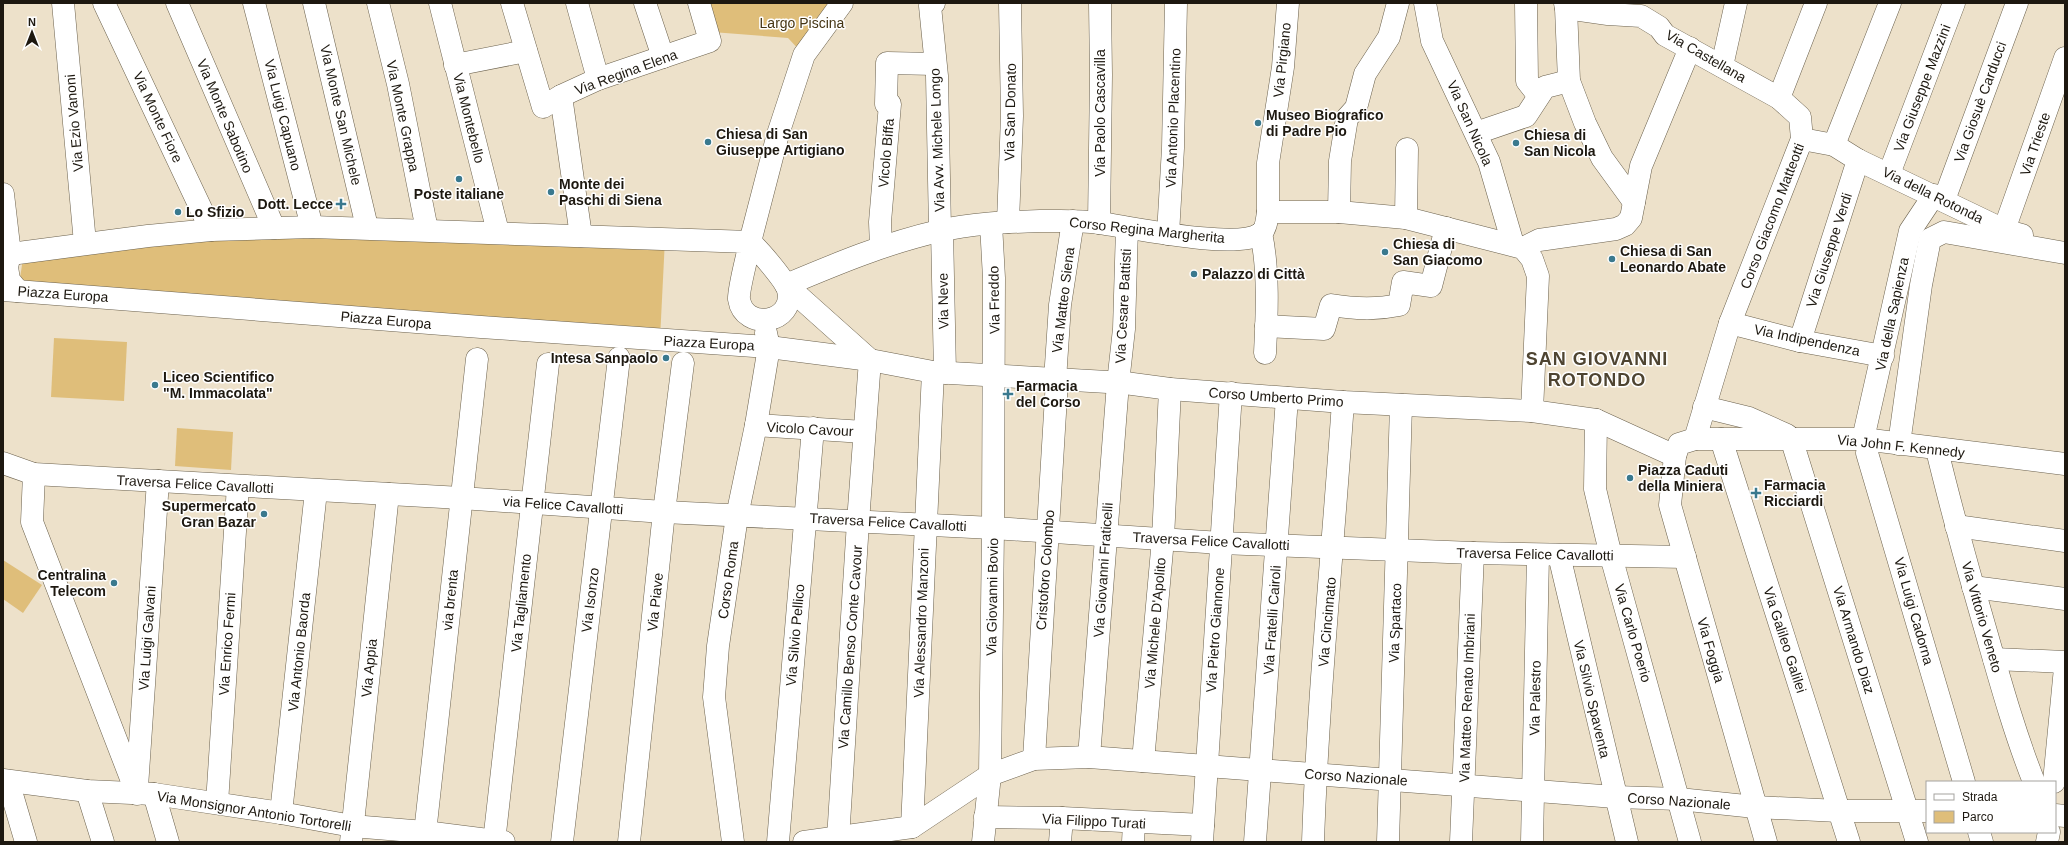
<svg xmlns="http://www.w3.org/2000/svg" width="2068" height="845" viewBox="0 0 2068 845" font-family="Arial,sans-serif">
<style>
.green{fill:#dfbe7a}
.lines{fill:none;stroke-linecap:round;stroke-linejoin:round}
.minor-casing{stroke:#6b614d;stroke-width:23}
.major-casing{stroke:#6b614d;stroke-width:23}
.minor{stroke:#fff;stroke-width:22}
.major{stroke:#fff;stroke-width:22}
.poi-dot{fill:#3a798e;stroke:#fff;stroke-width:1.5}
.labels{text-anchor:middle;stroke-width:3;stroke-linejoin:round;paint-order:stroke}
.park-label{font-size:14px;fill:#453513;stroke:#fff}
.street-label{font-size:14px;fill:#1d1810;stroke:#fff}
.poi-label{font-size:14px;font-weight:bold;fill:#1d1810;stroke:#fff;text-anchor:start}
.district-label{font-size:18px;font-weight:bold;letter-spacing:1px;fill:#4e4431;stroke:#fff}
</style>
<rect width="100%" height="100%" fill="#ede1ca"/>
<g class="green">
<path d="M705,3H842L804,55L788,38L712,32Z"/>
<path d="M211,230L665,239L660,339L18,291L24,252Z"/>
<path d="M54,338L127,342L124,401L51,397Z"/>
<path d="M177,428L233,432L231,470L175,466Z"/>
<path d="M3,560L42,585L23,613L3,599Z"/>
</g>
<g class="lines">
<defs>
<g id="minor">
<path d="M63,3L85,243"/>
<path d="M104,3L211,230"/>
<path d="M177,3L274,228"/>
<path d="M254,3L312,227"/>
<path d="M314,3L367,227"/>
<path d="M378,3L398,84L427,230"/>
<path d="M440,3L498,232"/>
<path d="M512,3L543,107L561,96"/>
<path d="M577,3L598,79"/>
<path d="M645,3L663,57"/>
<path d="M934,3L930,6L937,76L940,230"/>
<path d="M1425,3L1432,41L1489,162L1513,244"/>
<path d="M1526,3L1527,81L1538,95"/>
<path d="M1565,3L1566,8L1608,14L1641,16L1659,27L1665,35L1779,98"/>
<path d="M1566,8L1569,81L1585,123L1602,158L1634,202"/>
<path d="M455,65L526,51"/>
<path d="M1722,66L1736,3"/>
<path d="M1476,133L1526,116L1545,87L1569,81"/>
<path d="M1802,139L1834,145L1858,160L2004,230L2022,235"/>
<path d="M1834,145L1890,3"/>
<path d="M1889,174L1954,3"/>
<path d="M3,194L10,254L7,267L9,280L18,291"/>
<path d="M1944,200L2017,3"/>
<path d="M1268,212V163L1283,67L1288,3"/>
<path d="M1339,212L1340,161L1347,118L1356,108L1365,74L1389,37L1398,3"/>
<path d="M1406,218L1407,149"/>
<path d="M1008,222L1012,116L1010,3"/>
<path d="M1099,223L1101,75L1100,3"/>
<path d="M942,230L945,373"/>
<path d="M2004,230L2065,58"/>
<path d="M1261,233C1269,270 1267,315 1265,353"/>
<path d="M1168,234L1173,148L1176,3"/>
<path d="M581,236L561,96L598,79L710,41L699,3"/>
<path d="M750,242L778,134L804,55L842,3"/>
<path d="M881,247L880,222L890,104H886L887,63L935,64"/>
<path d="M1523,248L1539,240L1616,229L1625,225L1631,218L1641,166L1690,48"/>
<path d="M1730,323L1800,341L1883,356"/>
<path d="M1266,326L1324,329L1331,305C1355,309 1375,310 1399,305L1403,282L1431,286L1446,228"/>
<path d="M1800,341L1858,160"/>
<path d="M769,347L870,360L933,372L1125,383L1170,389L1343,402L1532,411L1596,420L1675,456"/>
<path d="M870,360L786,285C836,264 886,243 939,231C971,223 1009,222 1042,221C1061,221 1080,220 1099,223C1131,227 1235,250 1260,234C1266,230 1267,219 1268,212H1339L1406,218L1523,248L1532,259L1538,276L1532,411"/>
<path d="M1055,380L1060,305L1073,221"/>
<path d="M1596,420L1595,489L1611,556L1690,842"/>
<path d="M756,425L864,432"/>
<path d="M1791,438L1917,842"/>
<path d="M1695,439L1730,323L1802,139L1800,117L1779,98L1816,3"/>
<path d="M1721,439L1849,842"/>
<path d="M1863,439L1910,231L1934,195"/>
<path d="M1870,440L1867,453L1964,782"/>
<path d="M1899,444L1921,285L1930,239L1944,232L2065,253"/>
<path d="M1937,450C1952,512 1969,573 1987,635C2001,684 2015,734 2034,782"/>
<path d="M3,463L34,474L461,498L664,512L993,528L1221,543L1473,553L1685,557"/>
<path d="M34,474L32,522L137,794"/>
<path d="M1956,526L2065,541"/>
<path d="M1559,555L1627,842"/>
<path d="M1973,587L2065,599"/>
<path d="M1994,659L2065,662"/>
<path d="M1089,757L1118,383L1124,329L1127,228"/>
<path d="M1034,759L1057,380"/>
<path d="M1143,761L1163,539L1170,389"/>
<path d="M3,780L87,791L154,794L281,813L352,826L425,832L504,842"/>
<path d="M8,781L26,842"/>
<path d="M2054,782L2065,668"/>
<path d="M137,787L158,481"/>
<path d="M87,791L103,842"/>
<path d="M154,794L168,842"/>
<path d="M217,803L238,486"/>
<path d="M281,813L316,491"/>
<path d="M2055,815L2065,816"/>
<path d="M985,817L1062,818L1203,825"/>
<path d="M912,827L933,372"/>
<path d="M1979,832L1982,842"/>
<path d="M838,839L858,522L870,360"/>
<path d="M351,842L388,494"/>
<path d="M424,842L477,359"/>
<path d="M494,842L548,364"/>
<path d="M562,842L619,358"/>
<path d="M629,842L664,512L683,363"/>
<path d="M778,842L813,428"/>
<path d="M804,842L912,827L990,775L1034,759L1089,757L1615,797L1679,799L1755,807L1839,811H1927"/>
<path d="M983,842L990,775L993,528L994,278L991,224"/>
<path d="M1060,842L1062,818"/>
<path d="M1133,842L1134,823"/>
<path d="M1202,842L1231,393"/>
<path d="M1255,842L1287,398"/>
<path d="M1313,842C1318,695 1333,549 1343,402"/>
<path d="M1388,842L1401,405"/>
<path d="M1461,842L1473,553"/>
<path d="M1532,842L1538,555"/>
<path d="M2047,842L2049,832"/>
</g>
<g id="major">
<path d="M3,255L148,236L211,230L312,227L750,242C759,250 785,280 788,290C796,323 744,332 739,299C738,290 748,254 750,242"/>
<path d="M3,290L481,327L769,347"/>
<path d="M1704,407L1749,418L1787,435"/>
<path d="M733,842L714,697L718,646L737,516L756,425L769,347L766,333"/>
<path d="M1766,842L1670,505L1675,456L1679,444L1695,439H1863L2065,464"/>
</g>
</defs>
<use href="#minor" class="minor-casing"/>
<use href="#major" class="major-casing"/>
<use href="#minor" class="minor"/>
<use href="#major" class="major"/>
</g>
<g class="poi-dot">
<circle cx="1258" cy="123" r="4"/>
<circle cx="708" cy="142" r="4"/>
<circle cx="1516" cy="143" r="4"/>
<circle cx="459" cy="179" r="4"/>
<circle cx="551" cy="192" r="4"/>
<path d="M339 198h4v4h4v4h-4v4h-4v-4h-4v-4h4z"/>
<circle cx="178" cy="212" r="4"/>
<circle cx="1385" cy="252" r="4"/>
<circle cx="1612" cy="259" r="4"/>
<circle cx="1194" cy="274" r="4"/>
<circle cx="666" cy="358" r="4"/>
<circle cx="155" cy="385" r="4"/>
<path d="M1006 388h4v4h4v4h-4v4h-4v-4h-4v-4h4z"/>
<circle cx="1630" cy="478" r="4"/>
<path d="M1754 487h4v4h4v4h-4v4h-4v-4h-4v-4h4z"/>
<circle cx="264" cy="514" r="4"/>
<circle cx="114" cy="583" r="4"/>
</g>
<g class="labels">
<g class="park-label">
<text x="802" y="28">Largo Piscina</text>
</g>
<g class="street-label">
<text transform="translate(1706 56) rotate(30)" y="5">Via Castellana</text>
<text transform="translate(1282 60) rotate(-84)" y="5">Via Pirgiano</text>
<text transform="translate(626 72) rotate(-20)" y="5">Via Regina Elena</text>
<text transform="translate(1922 88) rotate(-69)" y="5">Via Giuseppe Mazzini</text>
<text transform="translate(1980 102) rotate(-70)" y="5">Via Giosuè Carducci</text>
<text transform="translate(1010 112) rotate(-89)" y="5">Via San Donato</text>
<text transform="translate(1100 113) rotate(-90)" y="5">Via Paolo Cascavilla</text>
<text transform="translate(283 115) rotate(76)" y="5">Via Luigi Capuano</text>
<text transform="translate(341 115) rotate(77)" y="5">Via Monte San Michele</text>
<text transform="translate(225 116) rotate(67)" y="5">Via Monte Sabotino</text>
<text transform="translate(403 116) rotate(78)" y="5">Via Monte Grappa</text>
<text transform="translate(158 117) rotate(65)" y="5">Via Monte Fiore</text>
<text transform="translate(469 118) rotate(76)" y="5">Via Montebello</text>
<text transform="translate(1173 118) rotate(-88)" y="5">Via Antonio Placentino</text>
<text transform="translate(74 123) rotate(-95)" y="5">Via Ezio Vanoni</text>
<text transform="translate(1470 123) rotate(66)" y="5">Via San Nicola</text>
<text transform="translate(937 140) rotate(-92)" y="5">Via Avv. Michele Longo</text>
<text transform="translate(2035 144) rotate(-71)" y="5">Via Trieste</text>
<text transform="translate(886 153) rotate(-85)" y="5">Vicolo Biffa</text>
<text transform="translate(1933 195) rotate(26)" y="5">Via della Rotonda</text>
<text transform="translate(1772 216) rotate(-69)" y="5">Corso Giacomo Matteotti</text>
<text transform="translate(1147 230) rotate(6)" y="5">Corso Regina Margherita</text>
<text transform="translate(1829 250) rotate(-72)" y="5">Via Giuseppe Verdi</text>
<text transform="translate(63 294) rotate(4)" y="5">Piazza Europa</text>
<text transform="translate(994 300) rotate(-91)" y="5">Via Freddo</text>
<text transform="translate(1063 300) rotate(-83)" y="5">Via Matteo Siena</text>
<text transform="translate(943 301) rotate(-91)" y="5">Via Neve</text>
<text transform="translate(1123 306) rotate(-87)" y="5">Via Cesare Battisti</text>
<text transform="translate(1892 314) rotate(-78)" y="5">Via della Sapienza</text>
<text transform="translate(386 320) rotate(5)" y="5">Piazza Europa</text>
<text transform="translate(1807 340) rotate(12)" y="5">Via Indipendenza</text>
<text transform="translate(709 343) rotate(3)" y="5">Piazza Europa</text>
<text transform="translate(1276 397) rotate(4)" y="5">Corso Umberto Primo</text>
<text transform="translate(810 429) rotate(3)" y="5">Vicolo Cavour</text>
<text transform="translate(1901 446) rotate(6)" y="5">Via John F. Kennedy</text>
<text transform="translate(195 484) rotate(3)" y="5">Traversa Felice Cavallotti</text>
<text transform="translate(563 505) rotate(4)" y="5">via Felice Cavallotti</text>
<text transform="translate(888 522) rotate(3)" y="5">Traversa Felice Cavallotti</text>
<text transform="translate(1211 541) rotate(3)" y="5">Traversa Felice Cavallotti</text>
<text transform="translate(1535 554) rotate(1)" y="5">Traversa Felice Cavallotti</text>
<text transform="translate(1045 570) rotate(-86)" y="5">Cristoforo Colombo</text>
<text transform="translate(1103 570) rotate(-86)" y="5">Via Giovanni Fraticelli</text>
<text transform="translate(728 580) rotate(-82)" y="5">Corso Roma</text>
<text transform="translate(992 597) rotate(-89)" y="5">Via Giovanni Bovio</text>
<text transform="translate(450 600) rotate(-84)" y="5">via brenta</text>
<text transform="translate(590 600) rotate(-83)" y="5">Via Isonzo</text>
<text transform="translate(655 602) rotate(-84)" y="5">Via Piave</text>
<text transform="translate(521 603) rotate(-84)" y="5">Via Tagliamento</text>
<text transform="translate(1914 611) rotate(74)" y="5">Via Luigi Cadorna</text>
<text transform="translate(1982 617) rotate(74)" y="5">Via Vittorio Veneto</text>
<text transform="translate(1272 620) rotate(-86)" y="5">Via Fratelli Cairoli</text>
<text transform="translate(1327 622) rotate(-85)" y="5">Via Cincinnato</text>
<text transform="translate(921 623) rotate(-88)" y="5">Via Alessandro Manzoni</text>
<text transform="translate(1155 623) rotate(-85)" y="5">Via Michele D'Apolito</text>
<text transform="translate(1395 623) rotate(-88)" y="5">Via Spartaco</text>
<text transform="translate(1215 630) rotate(-86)" y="5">Via Pietro Giannone</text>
<text transform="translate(1633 633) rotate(74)" y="5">Via Carlo Poerio</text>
<text transform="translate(795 635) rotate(-85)" y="5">Via Silvio Pellico</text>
<text transform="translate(147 638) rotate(-86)" y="5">Via Luigi Galvani</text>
<text transform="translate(1785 640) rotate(72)" y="5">Via Galileo Galilei</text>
<text transform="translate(1854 640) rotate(73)" y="5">Via Armando Diaz</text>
<text transform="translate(227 644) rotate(-86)" y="5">Via Enrico Fermi</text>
<text transform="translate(850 647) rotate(-86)" y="5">Via Camillo Benso Conte Cavour</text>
<text transform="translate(1711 650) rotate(74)" y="5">Via Foggia</text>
<text transform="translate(299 652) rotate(-84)" y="5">Via Antonio Baorda</text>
<text transform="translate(369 668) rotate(-84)" y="5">Via Appia</text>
<text transform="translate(1467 698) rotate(-88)" y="5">Via Matteo Renato Imbriani</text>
<text transform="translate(1535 698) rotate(-89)" y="5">Via Palestro</text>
<text transform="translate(1592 699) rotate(77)" y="5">Via Silvio Spaventa</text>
<text transform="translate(1356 777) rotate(4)" y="5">Corso Nazionale</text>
<text transform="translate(1679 801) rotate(4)" y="5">Corso Nazionale</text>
<text transform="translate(254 811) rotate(9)" y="5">Via Monsignor Antonio Tortorelli</text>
<text transform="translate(1094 821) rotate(3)" y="5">Via Filippo Turati</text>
</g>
<g class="poi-label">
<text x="1266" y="120">Museo Biografico<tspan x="1266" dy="16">di Padre Pio</tspan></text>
<text x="716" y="139">Chiesa di San<tspan x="716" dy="16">Giuseppe Artigiano</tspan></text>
<text x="1524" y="140">Chiesa di<tspan x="1524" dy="16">San Nicola</tspan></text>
<text x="559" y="189">Monte dei<tspan x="559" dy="16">Paschi di Siena</tspan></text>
<text x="459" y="199" text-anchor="middle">Poste italiane</text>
<text x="333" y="209" text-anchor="end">Dott. Lecce</text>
<text x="186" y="217">Lo Sfizio</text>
<text x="1393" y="249">Chiesa di<tspan x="1393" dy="16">San Giacomo</tspan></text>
<text x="1620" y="256">Chiesa di San<tspan x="1620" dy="16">Leonardo Abate</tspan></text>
<text x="1202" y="279">Palazzo di Città</text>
<text x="658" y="363" text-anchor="end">Intesa Sanpaolo</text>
<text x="163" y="382">Liceo Scientifico<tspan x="163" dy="16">"M. Immacolata"</tspan></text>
<text x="1016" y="391">Farmacia<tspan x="1016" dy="16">del Corso</tspan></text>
<text x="1638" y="475">Piazza Caduti<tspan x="1638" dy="16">della Miniera</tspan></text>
<text x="1764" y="490">Farmacia<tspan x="1764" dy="16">Ricciardi</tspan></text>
<text x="256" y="511" text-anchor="end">Supermercato<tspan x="256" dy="16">Gran Bazar</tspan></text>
<text x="106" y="580" text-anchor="end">Centralina<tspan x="106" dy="16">Telecom</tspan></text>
</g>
<g class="district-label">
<text x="1597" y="365">SAN GIOVANNI<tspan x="1597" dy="21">ROTONDO</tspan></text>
</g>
</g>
<rect width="2068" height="845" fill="none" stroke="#1d1810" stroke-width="8"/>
<rect x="1926" y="781" width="130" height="52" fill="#ffffff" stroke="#a5a39f"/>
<rect x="1934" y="794" width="20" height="6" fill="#ffffff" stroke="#a5a39f"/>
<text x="1962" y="801" font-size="12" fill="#1d1810">Strada</text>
<rect x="1934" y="811" width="20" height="12" fill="#dfbe7a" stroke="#a5a39f"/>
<text x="1962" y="821" font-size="12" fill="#1d1810">Parco</text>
<g transform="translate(32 32)" stroke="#ffffff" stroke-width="3" paint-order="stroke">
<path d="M0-3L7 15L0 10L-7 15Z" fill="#1d1810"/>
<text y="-6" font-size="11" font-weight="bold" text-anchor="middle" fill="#1d1810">N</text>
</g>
</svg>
